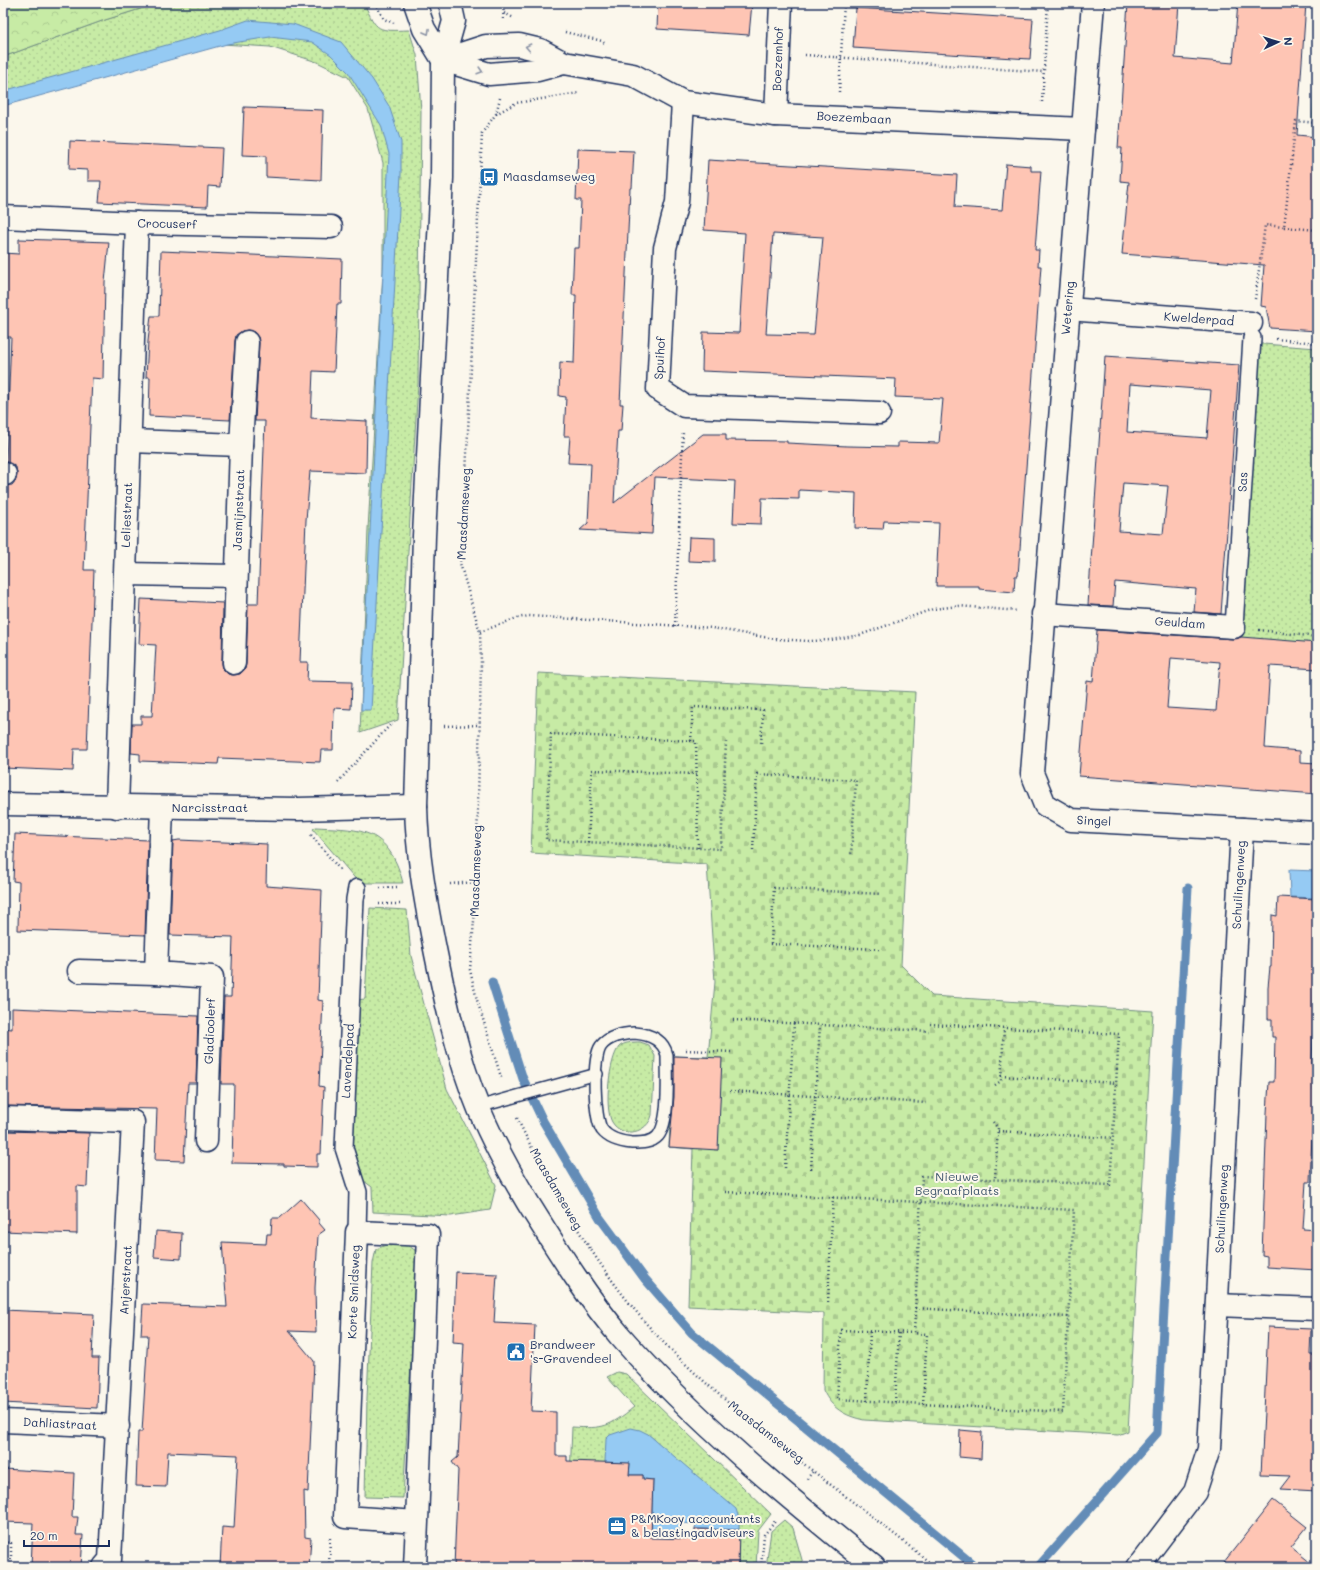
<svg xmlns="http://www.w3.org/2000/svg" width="1320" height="1570" viewBox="0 0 1320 1570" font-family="Mali,sans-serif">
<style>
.grass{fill:url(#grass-dots);stroke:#718d82}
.forest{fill:url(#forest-crowns);stroke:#718d82}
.cemetery{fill:url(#cemetery-stones);stroke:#718d82}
.water{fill:#95caf3;stroke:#648cb7}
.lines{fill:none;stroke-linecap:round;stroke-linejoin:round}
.stream{stroke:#648cb7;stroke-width:9}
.building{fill:#fec5b4;stroke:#1b2f5e;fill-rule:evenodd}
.service-casing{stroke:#1b2f5e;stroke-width:14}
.pedestrian-casing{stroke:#1b2f5e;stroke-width:20}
.minor-casing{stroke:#1b2f5e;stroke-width:25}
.tertiary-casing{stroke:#1b2f5e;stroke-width:25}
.path{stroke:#1b2f5e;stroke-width:2.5;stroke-dasharray:1 3;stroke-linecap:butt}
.service{stroke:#fbf7ec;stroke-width:11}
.pedestrian{stroke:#fbf7ec;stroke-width:17}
.minor{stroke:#fbf7ec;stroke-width:22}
.tertiary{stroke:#fbf7ec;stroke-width:22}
.oneway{stroke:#8b93a5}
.labels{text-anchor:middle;stroke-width:4;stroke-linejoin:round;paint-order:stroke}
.street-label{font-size:12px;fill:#1b2f5e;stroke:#fbf7ec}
.poi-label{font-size:12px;fill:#1b2f5e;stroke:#fbf7ec;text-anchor:start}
.park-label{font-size:12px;fill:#3d556c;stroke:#fbf7ec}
</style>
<defs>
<pattern id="grass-dots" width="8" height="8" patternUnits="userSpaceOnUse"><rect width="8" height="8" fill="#c7eba5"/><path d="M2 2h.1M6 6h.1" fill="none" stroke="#aaca90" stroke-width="1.8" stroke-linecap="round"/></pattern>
<pattern id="forest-crowns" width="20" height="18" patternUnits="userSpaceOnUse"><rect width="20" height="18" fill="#c7eba5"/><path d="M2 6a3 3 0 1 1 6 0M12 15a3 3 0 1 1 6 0" fill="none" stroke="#aaca90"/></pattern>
<pattern id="cemetery-stones" width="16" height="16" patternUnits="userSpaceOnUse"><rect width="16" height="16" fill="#c7eba5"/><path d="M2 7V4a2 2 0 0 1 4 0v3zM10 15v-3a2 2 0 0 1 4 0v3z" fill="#aaca90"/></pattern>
</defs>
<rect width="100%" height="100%" fill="#fbf7ec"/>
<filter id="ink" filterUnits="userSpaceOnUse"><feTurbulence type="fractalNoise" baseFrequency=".025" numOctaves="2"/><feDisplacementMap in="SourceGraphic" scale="8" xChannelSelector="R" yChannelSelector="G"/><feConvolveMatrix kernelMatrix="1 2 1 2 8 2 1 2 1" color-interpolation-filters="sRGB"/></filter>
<g filter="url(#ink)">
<g class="grass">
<path d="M159,3H364C377,32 377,31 409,30L417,55L421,111L418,383L398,720L360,733L368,529L383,271V163L368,109L348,77L317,62L270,47L222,44L3,102V57L102,21Z"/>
<path d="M1314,82H1317V133H1312Z"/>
<path d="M1249,343L1317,348V413L1311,537L1317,538V651L1227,643Z"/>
<path d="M316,827C331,828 353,828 366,833C388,840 398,863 403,883H359L313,829Z"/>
<path d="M370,908L407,910L411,956L447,1089L496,1185L490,1210L451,1216L373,1212L372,1187L364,1181L350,1149L356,1000L365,999Z"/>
<path d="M640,1042L649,1045L655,1056L652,1115C648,1133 622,1139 612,1122C604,1108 609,1059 619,1047C624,1042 633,1042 640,1042Z"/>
<path d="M405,1244L415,1250L417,1261L403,1498L365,1497L367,1398L373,1263L376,1249L386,1245Z"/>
<path d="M617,1372L626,1374L771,1514L758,1531L756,1567H738L739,1519L648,1434L605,1462L567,1555L572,1427C604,1429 609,1427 634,1407L607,1377Z"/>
<path d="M784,1520L793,1528L804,1567H766L771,1531Z"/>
</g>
<path class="forest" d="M3,3H159L102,21L3,57Z"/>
<path class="cemetery" d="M538,673L915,692L901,965L932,996L1153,1011L1128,1431L1118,1435L864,1420C845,1416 831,1408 823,1390L824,1313L688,1306L693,1149L669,1147L673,1056L708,1057L715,982L707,864L531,853Z"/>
<g class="water">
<path d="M248,20L293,24L341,42L372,79L389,106L401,142V174L371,710H361L389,154L381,125L348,72L331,55L312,42L270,37L227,44L3,106V91L220,30Z"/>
<path d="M1289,870L1317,871V898L1290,897Z"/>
<path d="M631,1428L640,1430L648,1434L736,1509L739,1519V1530L695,1529L696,1524L680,1523L679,1534L651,1532L653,1480L643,1479V1475H629L630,1464L605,1462L606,1439L610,1435Z"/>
</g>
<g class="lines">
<g class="stream">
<path d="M492,982L523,1079L543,1121L600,1218L645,1279L692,1333L976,1567"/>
<path d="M1038,1567L1157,1433L1188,888"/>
</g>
</g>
<g class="building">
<path d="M658,3H752L749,35L657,29Z"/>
<path d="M1128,3H1179L1175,58L1233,63L1238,3H1306L1297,135L1317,137V209L1313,263L1317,264V331L1270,328L1266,307L1261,306L1264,265L1122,254L1129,182L1120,181L1122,148H1118Z"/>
<path d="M856,8L1033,19L1030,59L853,48Z"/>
<path d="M244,107L323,110L321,180L266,177V156L242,155Z"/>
<path d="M70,141L222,148L220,187L208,186L207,207L99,202L101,181H88V170L69,169Z"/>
<path d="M578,149L634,151L632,188H630L620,404H623L621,431H618L614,503L703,434H726V440L787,441V443L847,446L898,447V442L939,443L943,399L895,397L896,379L702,371L703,332L739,333L745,233L704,230L708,160L957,175L955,207L1002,210L1006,164L1031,166V171H1041L1035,250H1039L1038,266H1041L1021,535L1018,576H1015L1014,592L979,589V586H936L939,523L884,521L883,529L855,528L856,493L799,490V499L762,498L761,524L733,523L735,481L655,477L652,534L580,530L588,523L591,464L568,463L570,436H564L566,397L559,396L560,362L574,363L576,295H572L574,248H579L581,200H576ZM773,234L823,237L814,335L766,334Z"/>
<path d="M19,239L109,242L105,282L103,379L92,378L84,570H94L87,749H74L73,771L3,768V497L4,486L12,485L16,480L17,474L16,467L6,462L11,337H3V253L19,254Z"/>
<path d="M161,251L342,259L341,304H337L334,372L313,371L311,418L367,421L366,473L310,471L306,520L300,662H308L307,681L352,682L351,709L334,708L333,750H321L320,762L219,758L218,764L140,761V754L131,753L132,724H141V716H152L156,645L139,644L141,599L223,603L222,663L223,669L228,674L233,675L240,674L245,669L246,664L248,604H258L265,421H255L259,343L258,337L254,332L248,330L242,331L236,335L235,341L230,420L149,416L150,377H146L148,341L151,316H159Z"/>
<path d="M1105,356L1239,365L1221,614L1194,612L1196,589L1115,582L1113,606L1088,605ZM1130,384L1211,390L1207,438L1127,432ZM1123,483L1168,486L1163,534L1119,531Z"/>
<path d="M689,537L715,538V562L688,561Z"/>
<path d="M1097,630L1233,639L1241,637L1317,643V669L1270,666L1265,748L1300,751V762L1317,763V794L1079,776L1087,681L1093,682ZM1171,658L1220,662L1216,711L1167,708Z"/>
<path d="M15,834L148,840L145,935L18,930L19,882L13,881Z"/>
<path d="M179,840L267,844L266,886L322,890L318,1000L323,1001L319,1086L324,1087L321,1154H317V1167L284,1166V1164L232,1163L234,1084H221L224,997H231L233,937L170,935L173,841Z"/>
<path d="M1278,897L1317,899L1312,1066H1315L1314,1090L1317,1091V1112H1313L1310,1182H1306L1303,1229L1317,1230V1270L1267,1267V1256L1262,1255L1267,1113L1269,1082H1274L1275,1037H1272V1019H1268V987L1270,967H1271L1272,915L1277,916Z"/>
<path d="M12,1008L198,1016L196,1083H188L184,1161L155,1160L157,1109L3,1106V1028L12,1029Z"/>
<path d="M674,1056L722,1058L718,1150L669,1147L674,1097Z"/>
<path d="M3,1131L89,1133L87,1187L77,1186V1234L3,1231Z"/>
<path d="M301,1199L319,1220V1223L325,1230L318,1235L315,1288L316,1332L289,1331L314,1361L308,1492L304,1491L305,1537L311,1538L309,1567H220L222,1527L234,1528L238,1455L168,1452L166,1487L136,1486L138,1432H142L148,1335H141L143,1304L227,1307L222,1242L266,1244L267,1234H271L272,1218H280Z"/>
<path d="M156,1231L182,1233L181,1259L154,1257Z"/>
<path d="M456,1272L497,1274L494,1323L535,1325L531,1411L556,1412V1456H567V1461L630,1463L629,1475H643V1479L653,1480L651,1538L695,1539V1529L739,1530L738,1567H454L458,1470L452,1462L458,1457L464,1343L453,1342Z"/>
<path d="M3,1310L94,1314L92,1358H99L97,1408L3,1403Z"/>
<path d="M1268,1327L1311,1329L1310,1355H1317V1491L1281,1489L1291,1476L1261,1475Z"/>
<path d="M960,1430L982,1432L981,1459L959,1457Z"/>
<path d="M3,1469L74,1473L72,1517H78L76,1535H83L81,1567H31L33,1523L3,1522Z"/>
<path d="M1273,1500L1307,1527L1291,1547L1316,1567H1220Z"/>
</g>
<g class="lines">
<defs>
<g id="service">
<path d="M634,1033C649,1034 663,1039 667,1055C667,1074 670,1121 658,1136C652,1143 641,1143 632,1143C622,1142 609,1139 602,1130C594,1118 592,1058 601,1046C609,1036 622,1034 634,1033Z"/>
<path d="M478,1107L597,1074"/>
</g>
<g id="pedestrian">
<path d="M1234,627L1252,338"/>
<path d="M357,1232L358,1192L344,1148L355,899L357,888"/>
</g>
<g id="minor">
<path d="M1093,3L1032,773L1045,805L1071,820L1317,833"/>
<path d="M443,60L486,46L519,45L540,50L564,63L633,75L683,102L776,115L1083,129"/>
<path d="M443,60L489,74L538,70L564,63"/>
<path d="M683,102L677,202L665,248L658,389L684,406L879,413"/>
<path d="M776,115L781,3"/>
<path d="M3,217L137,223L331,227"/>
<path d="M1068,309L1251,323"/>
<path d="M130,441L241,445"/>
<path d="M3,474H5"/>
<path d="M125,574L236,576"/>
<path d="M1043,614L1234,627"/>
<path d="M234,663L241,445L247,342"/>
<path d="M3,804L298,809L416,806"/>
<path d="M117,807L137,223"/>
<path d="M162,807L156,973L212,977L206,1141"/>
<path d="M79,971L156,973"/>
<path d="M3,1118L133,1122L110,1560L104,1567"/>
<path d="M1217,1305L1317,1309"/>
<path d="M3,1421L118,1426"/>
<path d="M415,1567L417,1522L428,1235L357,1232L345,1517L417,1522"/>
<path d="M1138,1567L1195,1492L1209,1449L1242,829"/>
</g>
<g id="tertiary">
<path d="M415,3L424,29L443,60"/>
<path d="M450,3L454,21L443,60L442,178L424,536L416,806C417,853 425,898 434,944C445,999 457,1056 479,1109C493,1142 510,1173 528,1203C557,1249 585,1295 620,1336C696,1422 785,1495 874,1567"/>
</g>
</defs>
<use href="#service" class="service-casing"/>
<use href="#pedestrian" class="pedestrian-casing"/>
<use href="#minor" class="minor-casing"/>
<use href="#tertiary" class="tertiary-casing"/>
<g class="path">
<path d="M375,3L384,19L394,23"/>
<path d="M504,13L514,18"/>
<path d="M503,19L504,3"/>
<path d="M565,32L602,41L604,43"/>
<path d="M805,55L1044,72"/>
<path d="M839,92L844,3"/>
<path d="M500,98L496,114L482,133L463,538L460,563L480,632L481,662L476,896L470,970L477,1000L502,1080"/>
<path d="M1042,102L1048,3"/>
<path d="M496,114L516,103L579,93"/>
<path d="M1284,227L1317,230"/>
<path d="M1255,299L1265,225L1284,227L1296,121L1317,123"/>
<path d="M1276,339L1317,343"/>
<path d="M675,626L683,431"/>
<path d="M1259,630L1317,637"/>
<path d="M480,632L517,618L529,616L712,628L775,639L810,641L831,640L860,635L933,609L959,606L1018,611"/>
<path d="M444,726L480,725"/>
<path d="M691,741L693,707L763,710L761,744"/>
<path d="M338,782L390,725H393"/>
<path d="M311,835L341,871"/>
<path d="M588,842L592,770L697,774"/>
<path d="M698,848L696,741L551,734L546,840L721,849L726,742"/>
<path d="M753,850L757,774L856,780L851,855"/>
<path d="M450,884L476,882"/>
<path d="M380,888L397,887"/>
<path d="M379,904H400"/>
<path d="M879,949L771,944L774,888L881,894"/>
<path d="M733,1020L929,1031"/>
<path d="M686,1050L732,1052"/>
<path d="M1001,1076L1116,1083"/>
<path d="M995,1085L1001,1081L1004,1028"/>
<path d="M730,1091L926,1103"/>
<path d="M517,1118C555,1197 609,1289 672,1351C752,1430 848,1495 935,1567"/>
<path d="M993,1122L998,1128L995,1179"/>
<path d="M998,1131L1113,1138"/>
<path d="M785,1168L794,1023"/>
<path d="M811,1169L820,1025"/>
<path d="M725,1192L1074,1210L1063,1412L923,1404L927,1334L914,1333L922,1176L1110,1185L1119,1034L930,1024"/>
<path d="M828,1302L833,1197"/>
<path d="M915,1308L1068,1317"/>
<path d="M914,1333L841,1330L837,1399L923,1404"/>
<path d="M867,1401L870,1331"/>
<path d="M895,1402L899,1332"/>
<path d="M807,1479L814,1470"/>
<path d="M3,1542L11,1543V1567"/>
<path d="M329,1567L330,1537"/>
<path d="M761,1567L764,1535L776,1520"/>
<path d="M1105,1567L1114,1560"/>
</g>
<use href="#service" class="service"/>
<use href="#pedestrian" class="pedestrian"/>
<use href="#minor" class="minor"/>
<use href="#tertiary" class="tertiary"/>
</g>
<defs><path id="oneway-chevron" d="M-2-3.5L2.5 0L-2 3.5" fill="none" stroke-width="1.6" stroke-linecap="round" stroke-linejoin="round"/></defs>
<g class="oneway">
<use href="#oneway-chevron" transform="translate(427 32) rotate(61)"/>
<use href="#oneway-chevron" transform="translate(528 47) rotate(-168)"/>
<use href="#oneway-chevron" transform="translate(480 71) rotate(17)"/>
</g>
</g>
<defs>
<symbol id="bus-square" viewBox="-11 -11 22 22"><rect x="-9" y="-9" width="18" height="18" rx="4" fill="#1f6fb2" stroke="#fbf7ec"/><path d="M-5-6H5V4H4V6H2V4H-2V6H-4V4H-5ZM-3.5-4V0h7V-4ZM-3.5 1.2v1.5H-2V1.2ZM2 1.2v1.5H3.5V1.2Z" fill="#fff"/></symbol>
<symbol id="civic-square" viewBox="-11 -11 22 22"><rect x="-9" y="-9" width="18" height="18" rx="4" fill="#1f6fb2" stroke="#fbf7ec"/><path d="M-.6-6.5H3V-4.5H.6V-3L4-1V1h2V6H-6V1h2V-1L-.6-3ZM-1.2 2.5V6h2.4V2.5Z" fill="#fff"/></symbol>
<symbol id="office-square" viewBox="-11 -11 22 22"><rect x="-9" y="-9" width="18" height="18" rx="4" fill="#1f6fb2" stroke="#fbf7ec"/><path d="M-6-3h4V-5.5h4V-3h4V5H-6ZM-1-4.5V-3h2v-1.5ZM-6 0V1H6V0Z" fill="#fff"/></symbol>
</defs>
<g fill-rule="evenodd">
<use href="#bus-square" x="478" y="166" width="22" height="22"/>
<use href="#civic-square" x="505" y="1341" width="22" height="22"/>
<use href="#office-square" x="606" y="1515" width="22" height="22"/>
</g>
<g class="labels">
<g class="street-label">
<text transform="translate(778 59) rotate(-88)" y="4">Boezemhof</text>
<text transform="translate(854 118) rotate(3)" y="4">Boezembaan</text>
<text transform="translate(167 224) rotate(1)" y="4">Crocuserf</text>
<text transform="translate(1068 308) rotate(-85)" y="4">Wetering</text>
<text transform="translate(1199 319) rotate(4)" y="4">Kwelderpad</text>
<text transform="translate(660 358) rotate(-87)" y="4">Spuihof</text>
<text transform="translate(1243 482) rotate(-87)" y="4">Sas</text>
<text transform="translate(239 510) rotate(-88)" y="4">Jasmijnstraat</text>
<text transform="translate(464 514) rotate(-87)" y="4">Maasdamseweg</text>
<text transform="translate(127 515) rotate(-88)" y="4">Leliestraat</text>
<text transform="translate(1180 623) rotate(4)" y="4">Geuldam</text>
<text x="210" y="812">Narcisstraat</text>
<text transform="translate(1094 821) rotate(3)" y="4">Singel</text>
<text transform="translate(476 871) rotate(-88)" y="4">Maasdamseweg</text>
<text transform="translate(1239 885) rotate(-87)" y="4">Schuilingenweg</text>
<text transform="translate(210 1031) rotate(-88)" y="4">Gladioolerf</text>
<text transform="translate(348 1061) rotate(-87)" y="4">Lavendelpad</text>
<text transform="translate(556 1189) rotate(60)" y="4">Maasdamseweg</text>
<text transform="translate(1222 1209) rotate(-87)" y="4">Schuilingenweg</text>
<text transform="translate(126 1280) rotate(-87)" y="4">Anjerstraat</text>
<text transform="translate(354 1292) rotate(-88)" y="4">Korte Smidsweg</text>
<text transform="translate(60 1424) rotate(3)" y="4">Dahliastraat</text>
<text transform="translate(766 1432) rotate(38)" y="4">Maasdamseweg</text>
</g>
<g class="poi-label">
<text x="503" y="181">Maasdamseweg</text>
<text x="530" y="1349">Brandweer<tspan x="530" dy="14">'s-Gravendeel</tspan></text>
<text x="631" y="1523">P&amp;MKooy accountants<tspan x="631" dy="14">&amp; belastingadviseurs</tspan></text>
</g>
<g class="park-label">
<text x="957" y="1181">Nieuwe<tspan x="957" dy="14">Begraafplaats</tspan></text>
</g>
</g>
<rect width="1320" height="1570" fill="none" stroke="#fbf7ec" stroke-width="16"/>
<rect x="8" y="8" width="1304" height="1554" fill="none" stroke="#1b2f5e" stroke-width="1.5" filter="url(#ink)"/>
<g transform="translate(1278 42) rotate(86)" stroke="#fbf7ec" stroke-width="3" paint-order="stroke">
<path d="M0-3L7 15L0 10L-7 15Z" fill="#1b2f5e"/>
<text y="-6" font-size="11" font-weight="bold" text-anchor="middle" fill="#1b2f5e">N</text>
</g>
<path d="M24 1540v6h85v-6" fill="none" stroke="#1b2f5e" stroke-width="2"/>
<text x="30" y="1540" font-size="12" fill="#1b2f5e" stroke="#fbf7ec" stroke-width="3" paint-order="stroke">20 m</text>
</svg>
